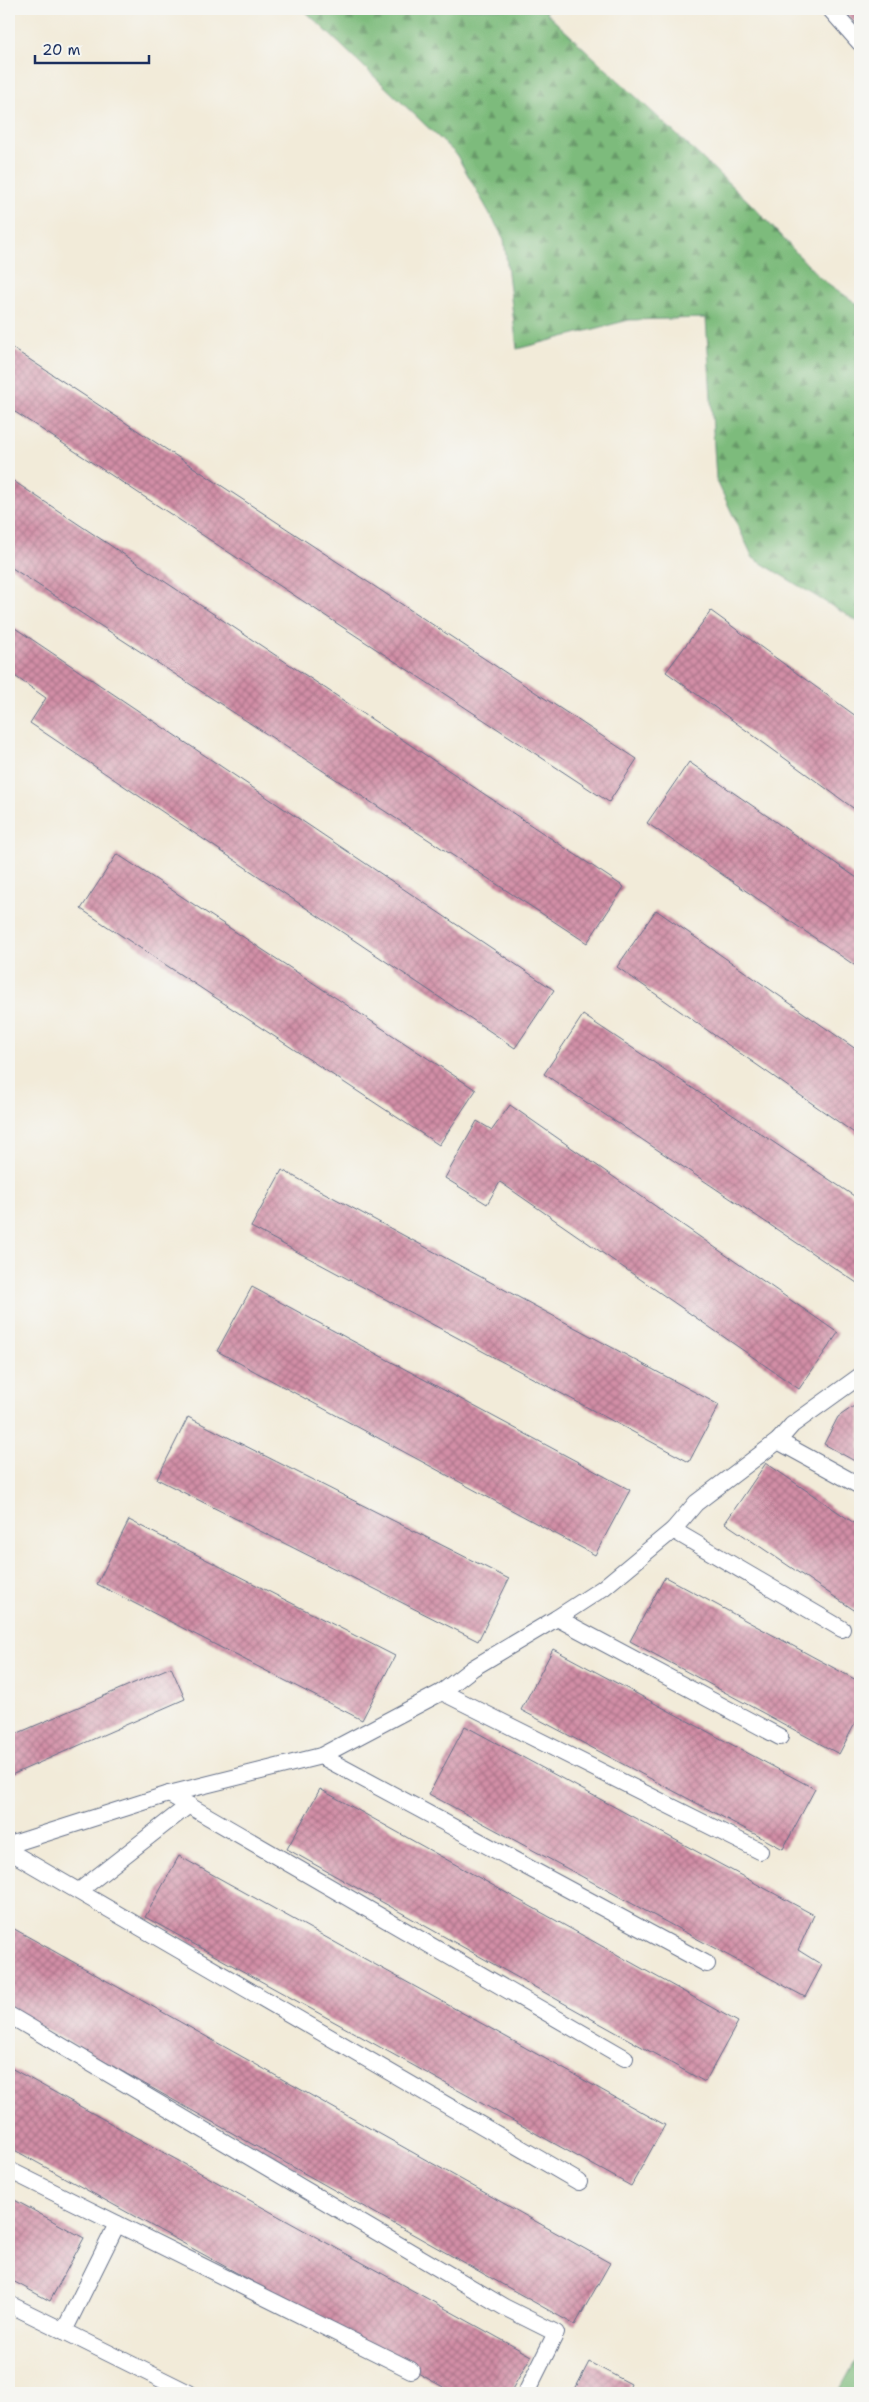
<svg xmlns="http://www.w3.org/2000/svg" width="869" height="2402" viewBox="0 0 869 2402" font-family="'Shantell Sans',sans-serif">
<style>
.forest{fill:url(#forest-firs);stroke:#4c756c}
.building{fill:url(#building-cross-hatch)}
.lines{fill:none;stroke-linecap:round;stroke-linejoin:round}
.lane-casing{stroke:#667189;stroke-width:18}
.lane{stroke:#fff;stroke-width:16}
</style>
<defs>
<pattern id="forest-firs" width="22" height="20" patternUnits="userSpaceOnUse" patternTransform="scale(1.25)"><rect width="22" height="20" fill="#7dbb7b"/><path d="M5 1l3.5 6h-7zM16 11l3.5 6h-7z" fill="#669868"/></pattern>
<pattern id="building-cross-hatch" width="8" height="8" patternUnits="userSpaceOnUse" patternTransform="scale(1.25)"><rect width="8" height="8" fill="#d28ea6"/><path d="M0 0l8 8M0 8l8-8" fill="none" stroke="#aa748a"/></pattern>
</defs>
<rect width="100%" height="100%" fill="#f6f6f2"/>
<filter id="ink" filterUnits="userSpaceOnUse"><feTurbulence type="fractalNoise" baseFrequency=".02" numOctaves="2"/><feDisplacementMap in="SourceGraphic" scale="10" xChannelSelector="R" yChannelSelector="G"/><feConvolveMatrix kernelMatrix="1 2 1 2 8 2 1 2 1" color-interpolation-filters="sRGB"/></filter>
<filter id="wash" filterUnits="userSpaceOnUse"><feTurbulence type="fractalNoise" baseFrequency=".0096" numOctaves="4" result="noise"/><feDisplacementMap in="SourceGraphic" scale="20" xChannelSelector="R" yChannelSelector="G"/><feGaussianBlur stdDeviation="1.12" result="paint"/><feColorMatrix in="noise" values="0 0 0 0 0 0 0 0 0 0 0 0 0 0 0 0 0 1.4 0 .05"/><feComposite in="paint" operator="in"/></filter>
<g filter="url(#wash)">
<rect width="100%" height="100%" fill="#f2ebd9"/>
<g class="forest">
<path d="M303,9H546V13L749,202L820,278L860,306V623L753,558L716,479L706,318L629,320L517,349L504,239L456,154Z"/>
<path d="M860,2353V2393H838Z"/>
</g>
<g id="blocks">
<g class="building">
<path d="M841,9H860V27Z"/>
<path d="M9,346L637,759L609,802L9,408Z"/>
<path d="M9,478L624,887L587,943L9,566Z"/>
<path d="M711,611L860,719V813L666,672Z"/>
<path d="M9,624L554,990L515,1048L30,723L46,698L9,672Z"/>
<path d="M689,762L860,880V969L647,823Z"/>
<path d="M117,854L476,1090L439,1145L81,909Z"/>
<path d="M656,910L860,1052V1137L617,967Z"/>
<path d="M583,1015L860,1200V1285L544,1074Z"/>
<path d="M510,1105L838,1333L799,1389L500,1182L487,1204L445,1178L477,1121L492,1130Z"/>
<path d="M282,1170L719,1405L689,1462L251,1227Z"/>
<path d="M252,1287L630,1490L595,1555L217,1351Z"/>
<path d="M860,1402V1464L824,1444L838,1417Z"/>
<path d="M188,1417L509,1579L478,1641L157,1479Z"/>
<path d="M766,1463L860,1527V1614L725,1523Z"/>
<path d="M129,1520L395,1656L362,1720L97,1584Z"/>
<path d="M665,1577L860,1682V1714L839,1754L630,1641Z"/>
<path d="M553,1649L815,1789L783,1849L521,1710Z"/>
<path d="M171,1667L185,1699L9,1776V1737Z"/>
<path d="M465,1726L814,1915L798,1950L822,1965L805,1997L429,1794Z"/>
<path d="M320,1789L738,2022L705,2082L287,1849Z"/>
<path d="M179,1856L665,2125L631,2186L145,1917Z"/>
<path d="M9,1926L610,2263L575,2325L9,2008Z"/>
<path d="M9,2067L531,2356L510,2393H454L9,2147Z"/>
<path d="M9,2197L84,2238L50,2301L9,2279Z"/>
<path d="M589,2362L631,2384L627,2393H573Z"/>
</g>
</g>
</g>
<g filter="url(#ink)">
<use href="#blocks" fill-opacity="0" stroke="#667189" stroke-width="1"/>
<g class="lines">
<defs>
<g id="lane">
<path d="M830,9L860,43"/>
<path d="M778,1441L860,1486"/>
<path d="M673,1530L842,1629"/>
<path d="M557,1618L780,1737"/>
<path d="M442,1692L760,1851"/>
<path d="M321,1756L707,1964"/>
<path d="M169,1794L625,2058"/>
<path d="M9,1845L169,1794L321,1756L442,1692L473,1668L557,1618L603,1588L673,1530L696,1503L778,1441L792,1425L860,1376"/>
<path d="M9,1851L579,2182"/>
<path d="M79,1891L189,1805"/>
<path d="M9,2015L504,2307L556,2333L526,2393"/>
<path d="M9,2170L411,2370"/>
<path d="M117,2224L64,2331L189,2393"/>
<path d="M9,2304L64,2331"/>
</g>
</defs>
<use href="#lane" class="lane-casing"/>
<use href="#lane" class="lane"/>
</g>
</g>
<rect width="869" height="2402" fill="none" stroke="#f6f6f2" stroke-width="30"/>
<path d="M35 55v8h114v-8" fill="none" stroke="#1b2f5e" stroke-width="2.5"/>
<text x="42" y="55" font-size="15" fill="#1b2f5e" stroke="#f6f6f2" stroke-width="4" paint-order="stroke">20 m</text>
</svg>
